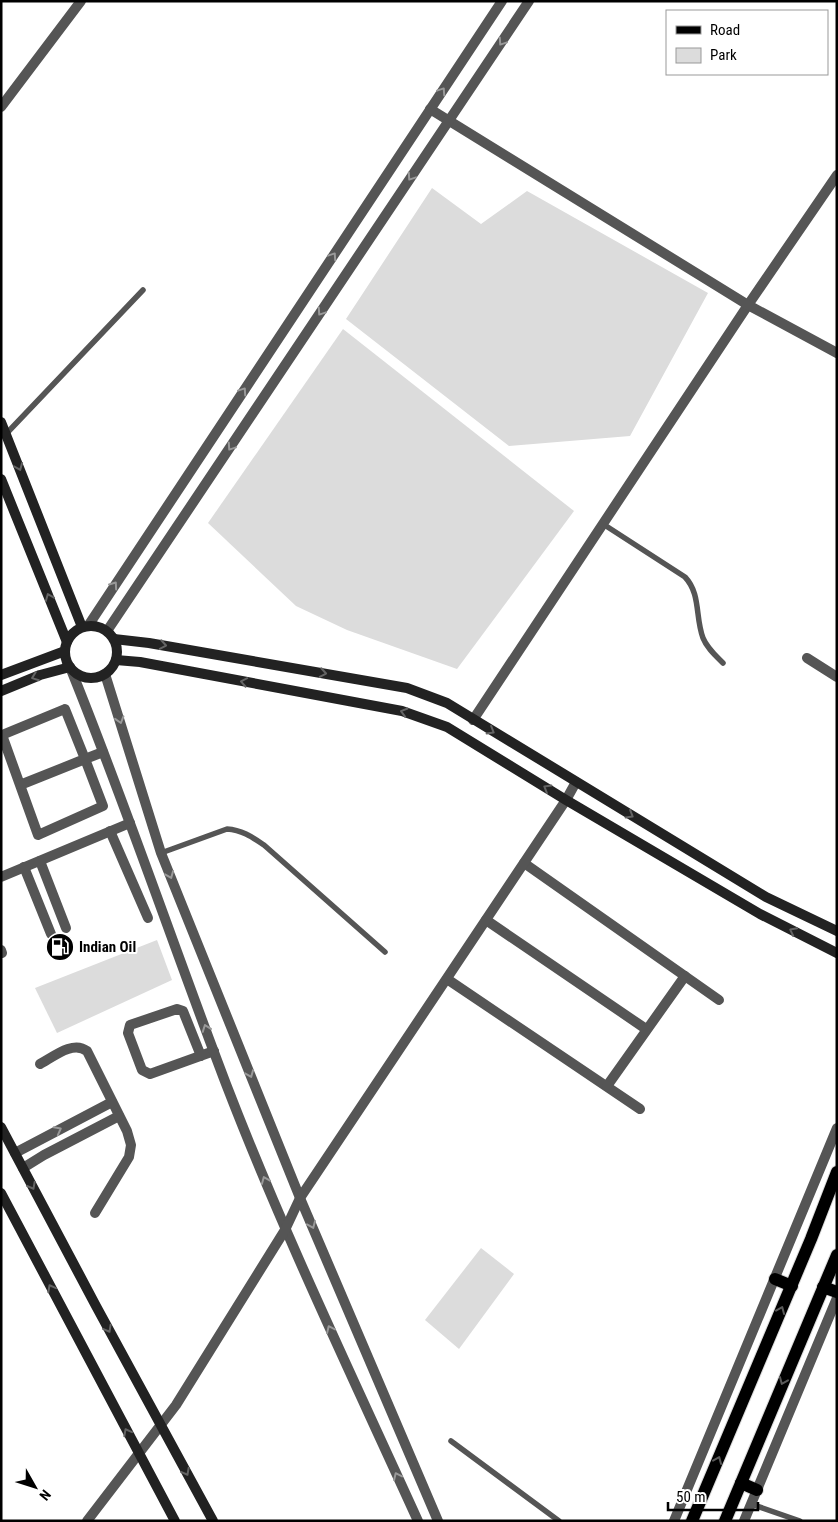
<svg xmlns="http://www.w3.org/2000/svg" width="838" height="1522" viewBox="0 0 838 1522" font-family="'Roboto Condensed',sans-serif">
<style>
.green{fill:#dcdcdc}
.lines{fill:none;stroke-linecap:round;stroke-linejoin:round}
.primary-casing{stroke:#dbdbdb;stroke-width:14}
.service{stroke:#555;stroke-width:5.5}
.minor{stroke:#555;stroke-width:10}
.tertiary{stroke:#555;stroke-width:10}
.secondary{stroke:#222;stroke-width:10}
.primary{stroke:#000;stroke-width:12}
.oneway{stroke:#999}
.oneway2{stroke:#646464}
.oneway3{stroke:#595959}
.labels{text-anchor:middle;stroke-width:4;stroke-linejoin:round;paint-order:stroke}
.poi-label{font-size:15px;font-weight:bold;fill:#000;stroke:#fff;text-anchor:start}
</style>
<rect width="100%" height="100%" fill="#fff"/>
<g class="green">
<path d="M432,188L481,224L527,191L708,293L630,436L509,446L346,319Z"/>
<path d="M343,329L574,511L457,669L347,630L296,606L208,523Z"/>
<path d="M157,940L172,980L57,1033L35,988Z"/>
<path d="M481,1248L514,1274L459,1349L425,1320Z"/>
</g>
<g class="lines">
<defs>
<g id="primary">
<path d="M775,1279L792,1286"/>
<path d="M823,1287L837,1292"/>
<path d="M741,1483L757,1490"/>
<path d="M692,1521L811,1239L837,1172"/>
<path d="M725,1521L837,1255"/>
</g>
</defs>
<use href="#primary" class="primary-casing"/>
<g class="service">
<path d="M6,434L143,290"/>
<path d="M603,524L685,577C701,594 695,617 703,638C707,648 715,655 723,663"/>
<path d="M161,853L227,829C242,830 252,837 264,845L385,952"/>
<path d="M451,1441L559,1521"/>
<path d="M751,1504L800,1521"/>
</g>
<g class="minor">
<path d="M1,107L81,1"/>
<path d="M807,658L837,677"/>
<path d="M473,720L748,305L837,175"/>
<path d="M20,785L85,759L65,709L2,735L38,835L103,806L85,759L103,752"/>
<path d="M110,831L148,918"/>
<path d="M40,861L66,928"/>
<path d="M524,863L719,1000"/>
<path d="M24,867L51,934"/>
<path d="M1,877L130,823"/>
<path d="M486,920L646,1029"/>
<path d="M1,950L2,953"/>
<path d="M447,979L640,1109"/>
<path d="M201,1056L183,1011L177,1009L130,1025L128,1033L142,1070L150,1074L214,1051"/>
<path d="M40,1064C53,1057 73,1040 87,1051L127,1131L131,1145L129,1157L95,1213"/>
<path d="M607,1086L685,976"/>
<path d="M15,1153L112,1102"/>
<path d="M23,1168L44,1155L119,1116"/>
</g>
<g class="tertiary">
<path d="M430,109L748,305L837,353"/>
<path d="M88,626L502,1"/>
<path d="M107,631L529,1"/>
<path d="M70,667C126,805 173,945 226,1084C283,1232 352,1376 418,1521"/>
<path d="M105,674L161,853L300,1198L438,1521"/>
<path d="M87,1521L176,1405L285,1230L300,1198L566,800L576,782"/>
<path d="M674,1521L837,1128"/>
<path d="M744,1521L837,1298"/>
</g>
<g class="secondary">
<path d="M1,422L82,627"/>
<path d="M1,479L67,642"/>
<circle cx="91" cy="652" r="26"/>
<path d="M114,639L149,643L407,688L447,703L766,897L837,931"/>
<path d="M116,660L140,662L402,711L447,727L566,800L760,914L837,953"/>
<path d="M1,675L65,651"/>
<path d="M1,691L40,675L70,667"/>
<path d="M1,1127L96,1306L213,1521"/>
<path d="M1,1193L175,1521"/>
</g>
<use href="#primary" class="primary"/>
</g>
<defs><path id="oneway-chevron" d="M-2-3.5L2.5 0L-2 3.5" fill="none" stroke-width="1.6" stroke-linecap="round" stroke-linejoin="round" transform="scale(1.25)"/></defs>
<g class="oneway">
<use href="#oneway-chevron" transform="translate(502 42) rotate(124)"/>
<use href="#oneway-chevron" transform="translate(442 91) rotate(-56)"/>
<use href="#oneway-chevron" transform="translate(411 177) rotate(124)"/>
<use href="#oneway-chevron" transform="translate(333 256) rotate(-56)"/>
<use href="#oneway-chevron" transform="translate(321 312) rotate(124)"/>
<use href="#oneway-chevron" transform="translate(243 391) rotate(-56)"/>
<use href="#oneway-chevron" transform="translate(231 447) rotate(124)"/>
<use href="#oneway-chevron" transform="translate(114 585) rotate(-55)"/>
<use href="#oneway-chevron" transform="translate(120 720) rotate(73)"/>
<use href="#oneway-chevron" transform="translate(170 875) rotate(68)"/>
<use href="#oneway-chevron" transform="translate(206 1028) rotate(-110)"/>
<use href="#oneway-chevron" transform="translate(250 1074) rotate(68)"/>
<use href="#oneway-chevron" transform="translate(58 1130) rotate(-28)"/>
<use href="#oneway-chevron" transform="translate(265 1180) rotate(-112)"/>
<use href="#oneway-chevron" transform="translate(312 1225) rotate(67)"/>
<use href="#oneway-chevron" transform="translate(330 1329) rotate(-115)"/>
<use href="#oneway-chevron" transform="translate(397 1476) rotate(-115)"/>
</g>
<g class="oneway2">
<use href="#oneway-chevron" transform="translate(19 467) rotate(68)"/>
<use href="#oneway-chevron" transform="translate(49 597) rotate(-112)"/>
<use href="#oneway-chevron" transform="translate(163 645) rotate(10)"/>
<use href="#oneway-chevron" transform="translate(323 673) rotate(10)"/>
<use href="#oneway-chevron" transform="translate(35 677) rotate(159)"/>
<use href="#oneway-chevron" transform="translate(244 682) rotate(-169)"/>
<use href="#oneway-chevron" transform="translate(404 712) rotate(-164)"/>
<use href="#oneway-chevron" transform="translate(491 731) rotate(31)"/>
<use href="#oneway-chevron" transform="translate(547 788) rotate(-149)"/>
<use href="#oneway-chevron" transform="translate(630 815) rotate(31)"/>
<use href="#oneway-chevron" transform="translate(793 931) rotate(-153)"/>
<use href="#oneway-chevron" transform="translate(32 1186) rotate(62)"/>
<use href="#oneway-chevron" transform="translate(51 1288) rotate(-118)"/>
<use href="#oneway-chevron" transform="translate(108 1329) rotate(61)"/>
<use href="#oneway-chevron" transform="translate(127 1432) rotate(-118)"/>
<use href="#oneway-chevron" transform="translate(186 1472) rotate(62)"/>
</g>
<g class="oneway3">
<use href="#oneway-chevron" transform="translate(781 1310) rotate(-67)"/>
<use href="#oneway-chevron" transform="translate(783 1381) rotate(113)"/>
<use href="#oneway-chevron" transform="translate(718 1460) rotate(-67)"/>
</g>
<defs>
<symbol id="fuel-disc" viewBox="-11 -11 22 22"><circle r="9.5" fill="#000" stroke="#fff"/><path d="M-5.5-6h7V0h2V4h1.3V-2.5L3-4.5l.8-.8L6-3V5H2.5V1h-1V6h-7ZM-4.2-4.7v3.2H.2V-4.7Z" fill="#fff"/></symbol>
</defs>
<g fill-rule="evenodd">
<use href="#fuel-disc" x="44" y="931" width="32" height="32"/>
</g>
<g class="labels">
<g class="poi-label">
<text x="79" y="952">Indian Oil</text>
</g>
</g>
<rect width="838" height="1522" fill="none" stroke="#000000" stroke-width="5"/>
<rect x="666" y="10" width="162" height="65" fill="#ffffff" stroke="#999999"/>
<rect x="676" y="26" width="25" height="8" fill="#000000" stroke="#999999"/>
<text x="710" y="35" font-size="15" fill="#000000">Road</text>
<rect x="676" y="48" width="25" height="15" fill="#dcdcdc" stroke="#999999"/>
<text x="710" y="60" font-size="15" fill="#000000">Park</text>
<g transform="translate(35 1487) rotate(129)" stroke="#ffffff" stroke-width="4" paint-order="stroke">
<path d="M0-4L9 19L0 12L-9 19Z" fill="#000000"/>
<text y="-8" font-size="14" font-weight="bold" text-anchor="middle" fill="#000000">N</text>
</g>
<path d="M668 1502v8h90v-8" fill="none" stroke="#000000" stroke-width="2.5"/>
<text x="676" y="1502" font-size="15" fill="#000000" stroke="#ffffff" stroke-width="4" paint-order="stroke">50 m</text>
</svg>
